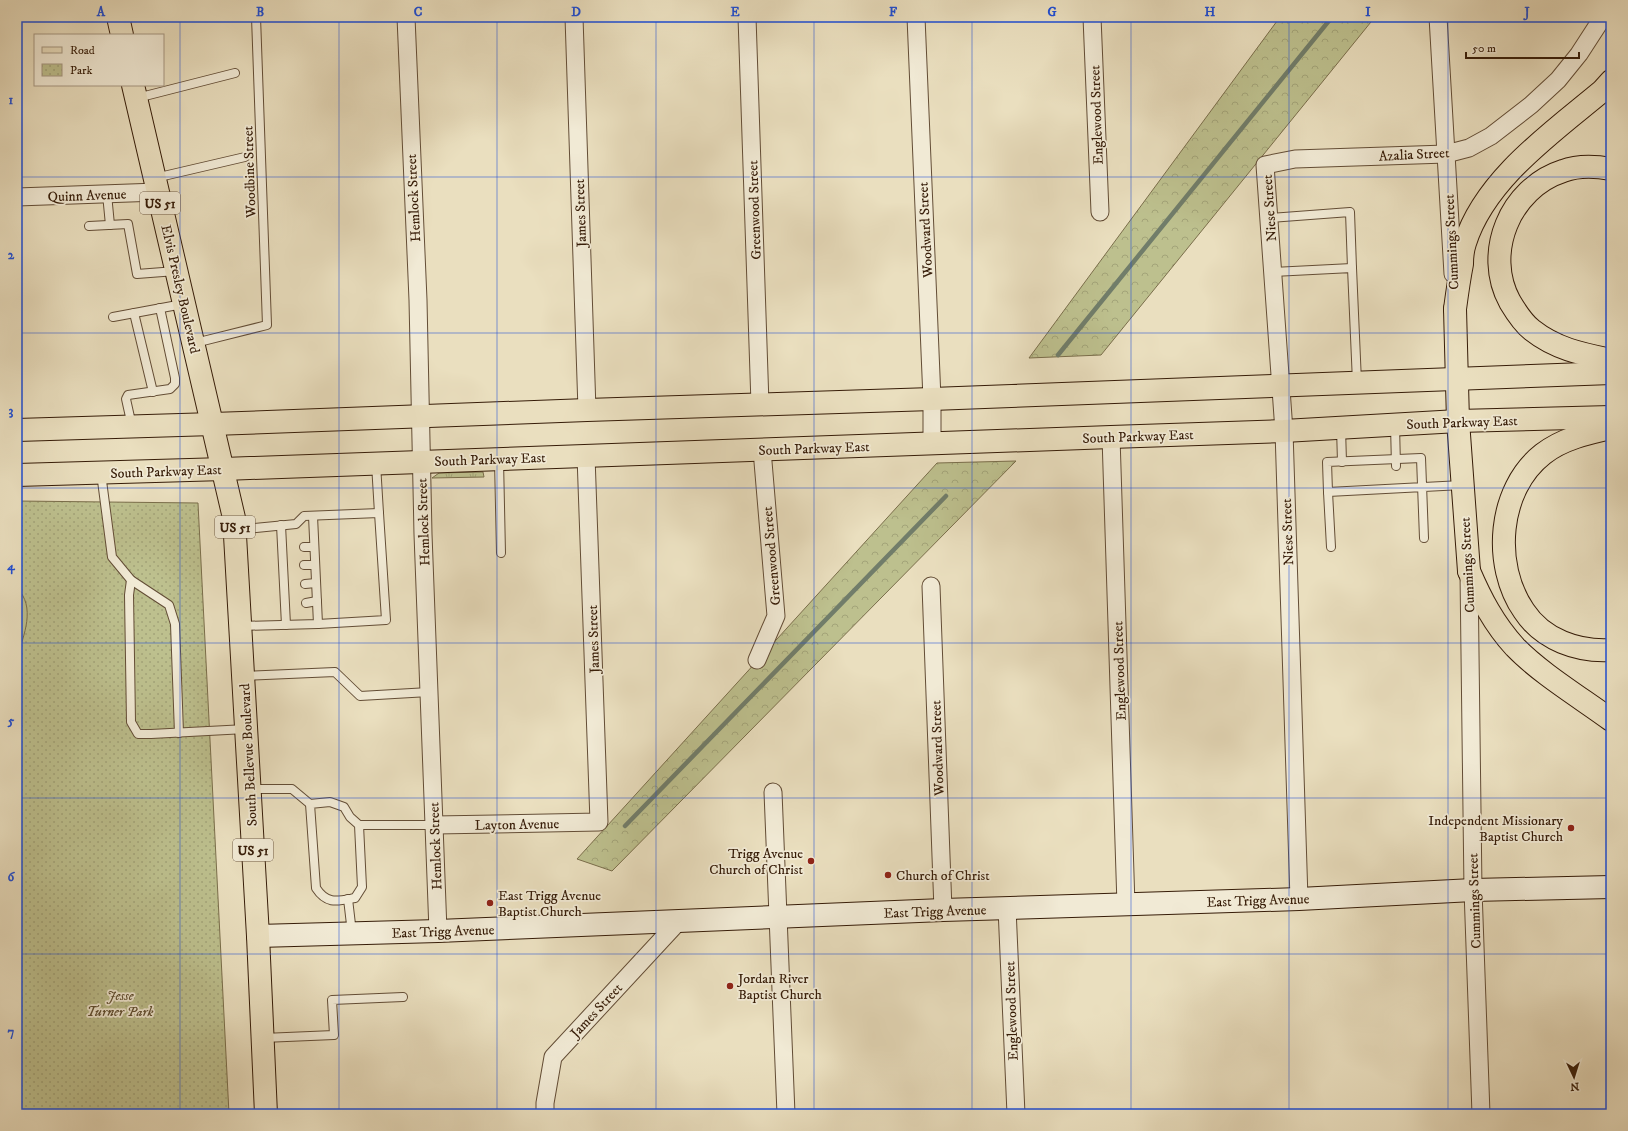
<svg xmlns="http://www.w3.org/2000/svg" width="1628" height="1131" viewBox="0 0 1628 1131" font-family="'IM FELL DW Pica',serif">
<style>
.grass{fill:url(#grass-tufts);stroke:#7a6e4b}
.forest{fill:url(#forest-crowns);stroke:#7a6e4b}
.park{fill:url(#park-dots);stroke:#7a6e4b}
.pitch{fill:#bdc08e;stroke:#7a6e4b}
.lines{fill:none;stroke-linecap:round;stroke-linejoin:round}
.stream{stroke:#717d6a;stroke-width:4.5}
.lane-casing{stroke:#634d36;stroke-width:10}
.street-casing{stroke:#634d36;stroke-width:19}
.secondary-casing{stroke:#361c08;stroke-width:24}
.primary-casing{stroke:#361c08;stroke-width:24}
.highway-casing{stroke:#361c08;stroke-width:24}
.lane{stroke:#f1ead5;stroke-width:8}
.street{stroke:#f1ead5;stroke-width:17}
.secondary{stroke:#f1ead5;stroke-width:22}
.primary{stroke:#eadfbf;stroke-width:22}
.highway{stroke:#eadfbf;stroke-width:22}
.grid{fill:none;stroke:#1d4ed8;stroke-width:1;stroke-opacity:0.55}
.poi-dot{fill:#8f2418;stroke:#f1ead5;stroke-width:1.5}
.labels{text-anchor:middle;stroke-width:3.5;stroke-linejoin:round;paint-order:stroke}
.shield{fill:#f1ead5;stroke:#6e5a46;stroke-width:1}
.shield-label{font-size:13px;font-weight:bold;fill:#361c08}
.street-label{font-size:14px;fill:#361c08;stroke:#f1ead5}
.poi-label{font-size:14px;fill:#361c08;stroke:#f1ead5;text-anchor:start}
.park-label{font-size:14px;font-style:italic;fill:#5e4d30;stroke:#f1ead5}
.neatline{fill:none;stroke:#1d4ed8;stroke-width:1.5}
.grid-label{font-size:13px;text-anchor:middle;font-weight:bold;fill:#1d4ed8}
</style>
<defs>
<pattern id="grass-tufts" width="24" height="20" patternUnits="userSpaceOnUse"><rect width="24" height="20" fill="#bdc08e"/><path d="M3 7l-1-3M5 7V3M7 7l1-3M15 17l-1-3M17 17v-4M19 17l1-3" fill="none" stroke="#a3a479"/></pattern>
<pattern id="forest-crowns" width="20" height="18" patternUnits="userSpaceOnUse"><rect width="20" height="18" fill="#bdc08e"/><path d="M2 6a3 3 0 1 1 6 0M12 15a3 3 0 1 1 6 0" fill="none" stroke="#a3a479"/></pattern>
<pattern id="park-dots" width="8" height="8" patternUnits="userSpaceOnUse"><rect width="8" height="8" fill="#bdc08e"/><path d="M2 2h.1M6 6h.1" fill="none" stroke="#a3a479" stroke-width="1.8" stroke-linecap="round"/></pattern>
</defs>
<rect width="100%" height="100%" fill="#eadfbf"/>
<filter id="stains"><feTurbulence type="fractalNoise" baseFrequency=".005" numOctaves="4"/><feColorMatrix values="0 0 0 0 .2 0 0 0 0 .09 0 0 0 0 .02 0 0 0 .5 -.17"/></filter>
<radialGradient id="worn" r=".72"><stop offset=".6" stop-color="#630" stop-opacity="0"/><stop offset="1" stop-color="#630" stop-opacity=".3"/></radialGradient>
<path class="grass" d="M483,472L484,477L432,478L439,473Z"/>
<g class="forest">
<path d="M1280,17H1375L1101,355L1029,358Z"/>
<path d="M1016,461L612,871L577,859L937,463Z"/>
</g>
<path class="park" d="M17,501L198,503L229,1114H17Z"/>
<path class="pitch" d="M17,588C36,607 24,635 17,657Z"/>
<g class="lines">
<g class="stream">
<path d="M1058,355L1332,17"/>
<path d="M625,826L946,496"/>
</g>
<defs>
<g id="lane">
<path d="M137,98L235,73"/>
<path d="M155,178L245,157"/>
<path d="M107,194L110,225"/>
<path d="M1270,218L1350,212L1352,268"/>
<path d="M89,226L128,224L137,274L176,271"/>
<path d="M1273,272L1352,268L1357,382"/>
<path d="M134,313L153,392"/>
<path d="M113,317L183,304"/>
<path d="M195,343L267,325L256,17"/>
<path d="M1395,425L1396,466"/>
<path d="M132,426L126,399L128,395L170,389L175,384V378L160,308"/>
<path d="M1341,428L1342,462"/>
<path d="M499,460L501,553"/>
<path d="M376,464L379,513"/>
<path d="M101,473L112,557L131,580L129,595L131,722L138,734H151L246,729"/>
<path d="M1328,492L1331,547"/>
<path d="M313,516L318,624"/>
<path d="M281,525L286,625"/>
<path d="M235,530L296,524L304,516L379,513L386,620L318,624L241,626"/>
<path d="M1424,538L1421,458L1327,462L1328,492L1462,485"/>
<path d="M304,547H314"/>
<path d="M304,565H315"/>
<path d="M131,580L169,605L175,624L179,733"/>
<path d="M305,584L316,583"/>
<path d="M306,603L317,601"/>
<path d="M244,676L335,672L360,696L429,692"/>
<path d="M251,789H292L310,804"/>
<path d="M359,825L362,887L355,898C338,901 327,905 316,888L310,804L330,802L344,807L350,817L359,825H435"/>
<path d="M348,899L352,933"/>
<path d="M263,1038L334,1035L332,1000L403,997"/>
</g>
<g id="street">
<path d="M406,17L418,300L423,534L438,931"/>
<path d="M574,17L587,410"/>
<path d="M747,17L760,404"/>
<path d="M916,17L932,399V444"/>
<path d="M1092,17L1100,212"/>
<path d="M1438,17L1453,274"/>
<path d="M17,197L158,192"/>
<path d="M1111,437L1126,905"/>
<path d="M1469,574L1473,890L1481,1114"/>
<path d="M931,586L943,910"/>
<path d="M757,660L776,616L762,450"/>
<path d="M773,792L786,1114"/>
<path d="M435,825L599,822L586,456"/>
<path d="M1299,899L1284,431L1265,165L1295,159L1446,154L1469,148L1491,136L1531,105L1558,80L1579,54L1603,17"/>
<path d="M1007,908L1016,1114"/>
<path d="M545,1114V1103L553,1057L679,921"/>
</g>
<path id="secondary" d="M258,936L438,931L943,910L1299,899L1473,890L1611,887"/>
<g id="primary">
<path d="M118,17L122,35"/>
<path d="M133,85L234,518L258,936L266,1114"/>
<path d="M1455,309L1458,421L1469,571"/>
<path d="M17,430L213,424L587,410L932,399L1611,373"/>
<path d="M17,475L224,469L1111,437L1284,431L1458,421L1611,417"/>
</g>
<g id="highway">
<path d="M1611,169C1595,166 1579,165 1563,171C1510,188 1483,253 1510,302C1516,312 1523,323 1532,330C1556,349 1582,354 1611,360"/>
<path d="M1455,309C1457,294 1459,279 1462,264C1462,257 1463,249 1465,243C1485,179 1553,132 1602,91L1611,81"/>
<path d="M1611,428C1588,433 1562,439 1543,454C1498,489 1492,565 1524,611C1543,640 1578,652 1611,650"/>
<path d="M1469,571C1481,599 1494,624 1515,647C1540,673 1581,698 1611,720"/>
</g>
</defs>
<use href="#lane" class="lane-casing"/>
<use href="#street" class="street-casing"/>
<use href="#secondary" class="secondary-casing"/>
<use href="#primary" class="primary-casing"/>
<use href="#highway" class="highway-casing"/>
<use href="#lane" class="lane"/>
<use href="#street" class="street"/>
<use href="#secondary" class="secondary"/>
<use href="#primary" class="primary"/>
<use href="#highway" class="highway"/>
</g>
<path class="grid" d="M180,17V1114M339,17V1114M497,17V1114M656,17V1114M814,17V1114M972,17V1114M1131,17V1114M1289,17V1114M1448,17V1114M17,177H1611M17,333H1611M17,488H1611M17,643H1611M17,798H1611M17,954H1611"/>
<g class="poi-dot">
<circle cx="1571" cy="828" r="4"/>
<circle cx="811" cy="861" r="4"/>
<circle cx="888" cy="875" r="4"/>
<circle cx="490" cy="903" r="4"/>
<circle cx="730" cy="986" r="4"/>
</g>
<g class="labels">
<g class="shield">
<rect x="140" y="192" width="40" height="22" rx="3"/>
<rect x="215" y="516" width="40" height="22" rx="3"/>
<rect x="233" y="839" width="40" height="22" rx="3"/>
</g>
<g class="shield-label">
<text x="160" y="208">US 51</text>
<text x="235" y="532">US 51</text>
<text x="253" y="855">US 51</text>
</g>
<g class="street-label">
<text transform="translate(1096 115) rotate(-92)" y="5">Englewood Street</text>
<text transform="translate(1414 154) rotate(-3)" y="5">Azalia Street</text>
<text transform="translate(249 172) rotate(-92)" y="5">Woodbine Street</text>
<text transform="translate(87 195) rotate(-2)" y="5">Quinn Avenue</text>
<text transform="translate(413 198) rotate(-93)" y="5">Hemlock Street</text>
<text transform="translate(1269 208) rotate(-94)" y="5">Niese Street</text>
<text transform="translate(754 210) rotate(-92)" y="5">Greenwood Street</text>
<text transform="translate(580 213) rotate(-92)" y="5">James Street</text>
<text transform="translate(925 230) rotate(-93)" y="5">Woodward Street</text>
<text transform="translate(1451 242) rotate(-93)" y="5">Cummings Street</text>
<text transform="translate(181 289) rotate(77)" y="5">Elvis Presley Boulevard</text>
<text transform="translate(1462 422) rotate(-2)" y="5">South Parkway East</text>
<text transform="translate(1138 436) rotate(-2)" y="5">South Parkway East</text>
<text transform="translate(814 448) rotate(-2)" y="5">South Parkway East</text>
<text transform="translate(490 459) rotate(-2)" y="5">South Parkway East</text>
<text transform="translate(166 471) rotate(-2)" y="5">South Parkway East</text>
<text transform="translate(423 522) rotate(-92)" y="5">Hemlock Street</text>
<text transform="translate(1287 532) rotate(-92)" y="5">Niese Street</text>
<text transform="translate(771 556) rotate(-95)" y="5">Greenwood Street</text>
<text transform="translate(1467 565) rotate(-93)" y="5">Cummings Street</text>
<text transform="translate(593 639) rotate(-92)" y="5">James Street</text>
<text transform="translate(1119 671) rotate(-92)" y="5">Englewood Street</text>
<text transform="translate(937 748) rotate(-92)" y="5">Woodward Street</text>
<text transform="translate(248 755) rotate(-93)" y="5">South Bellevue Boulevard</text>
<text transform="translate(517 824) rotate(-1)" y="5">Layton Avenue</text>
<text transform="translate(435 846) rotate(-92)" y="5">Hemlock Street</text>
<text transform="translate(1258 900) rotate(-2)" y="5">East Trigg Avenue</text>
<text transform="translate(1474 901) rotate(-92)" y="5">Cummings Street</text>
<text transform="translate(935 911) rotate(-2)" y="5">East Trigg Avenue</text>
<text transform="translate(443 931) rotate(-2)" y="5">East Trigg Avenue</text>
<text transform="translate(596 1010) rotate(-47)" y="5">James Street</text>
<text transform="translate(1011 1011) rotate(-92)" y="5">Englewood Street</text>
</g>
<g class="poi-label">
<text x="1563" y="825" text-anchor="end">Independent Missionary<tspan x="1563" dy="16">Baptist Church</tspan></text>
<text x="803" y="858" text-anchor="end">Trigg Avenue<tspan x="803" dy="16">Church of Christ</tspan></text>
<text x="896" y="880">Church of Christ</text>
<text x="498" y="900">East Trigg Avenue<tspan x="498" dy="16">Baptist Church</tspan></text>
<text x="738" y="983">Jordan River<tspan x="738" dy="16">Baptist Church</tspan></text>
</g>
<g class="park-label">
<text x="120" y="1000">Jesse<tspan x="120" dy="16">Turner Park</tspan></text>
</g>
</g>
<rect width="1628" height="1131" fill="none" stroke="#eadfbf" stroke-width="44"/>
<rect x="34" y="34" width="130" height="52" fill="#f1ead5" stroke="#a69883"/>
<rect x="42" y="47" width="20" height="6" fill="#eadfbf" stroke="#a69883"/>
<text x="70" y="54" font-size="12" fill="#361c08">Road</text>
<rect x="42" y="64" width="20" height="12" fill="url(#park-dots)" stroke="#a69883"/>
<text x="70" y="74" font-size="12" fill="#361c08">Park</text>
<g transform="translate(1574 1077) rotate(176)" stroke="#f1ead5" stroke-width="3" paint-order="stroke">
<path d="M0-3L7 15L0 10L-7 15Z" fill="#361c08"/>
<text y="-6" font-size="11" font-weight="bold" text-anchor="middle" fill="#361c08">N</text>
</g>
<path d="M1466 52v6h113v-6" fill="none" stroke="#361c08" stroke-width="2"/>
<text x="1472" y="52" font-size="12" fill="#361c08" stroke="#f1ead5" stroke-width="3" paint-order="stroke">50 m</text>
<rect x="22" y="22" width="1584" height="1087" class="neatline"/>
<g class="grid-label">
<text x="101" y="16">A</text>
<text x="260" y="16">B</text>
<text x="418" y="16">C</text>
<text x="576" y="16">D</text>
<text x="735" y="16">E</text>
<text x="893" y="16">F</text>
<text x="1052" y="16">G</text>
<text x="1210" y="16">H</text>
<text x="1368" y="16">I</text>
<text x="1527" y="16">J</text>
<text x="11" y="104">1</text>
<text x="11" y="259">2</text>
<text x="11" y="415">3</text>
<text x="11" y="570">4</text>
<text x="11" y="725">5</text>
<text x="11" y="881">6</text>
<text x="11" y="1036">7</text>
</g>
<rect width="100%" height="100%" filter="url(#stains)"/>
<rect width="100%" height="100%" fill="url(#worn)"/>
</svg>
